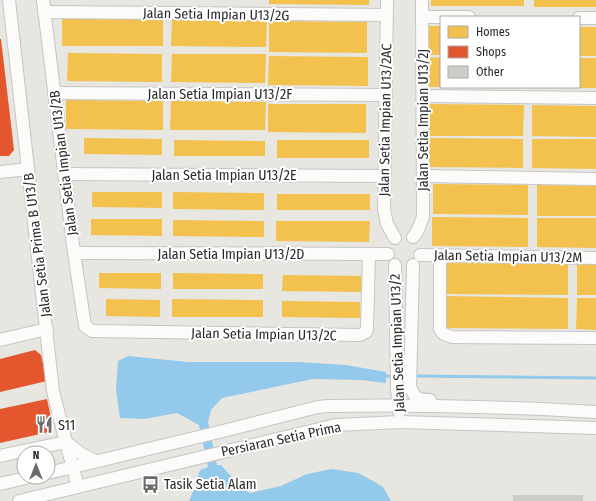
<svg xmlns="http://www.w3.org/2000/svg" width="596" height="501" viewBox="0 0 596 501" font-family="'Fira Sans Condensed',sans-serif">
<style>
.water{fill:#93c9ea}
.homes{fill:#f2c14e}
.shops{fill:#e4572e}
.lines{fill:none;stroke-linecap:round;stroke-linejoin:round}
.stream{stroke:#93c9ea;stroke-width:3}
.building{fill:#cdccc7}
.minor-casing{stroke:#c6c5c5;stroke-width:14}
.minor{stroke:#fcfbfa;stroke-width:12}
.labels{text-anchor:middle;stroke-width:4;stroke-linejoin:round;paint-order:stroke}
.street-label{font-size:14px;fill:#2a2a2a;stroke:#fff}
.poi-label{font-size:14px;fill:#2a2a2a;stroke:#fff;text-anchor:start}
</style>
<rect width="100%" height="100%" fill="#e8e6e0"/>
<path class="water" d="M128,356L188,362H298L346,365L386,372V383L361,380L313,379L222,398L211,410L208,422L217,465H221L238,484L250,493L281,486L307,474L332,469L358,473L373,481L383,487L391,501H189L195,487L200,470L208,467L199,425L177,413L144,419L120,418L116,390L118,361Z"/>
<g class="homes">
<path d="M269,0H369V5L269,4Z"/>
<rect x="431" y="0" width="93" height="6"/>
<rect x="534" y="0" width="62" height="7"/>
<path d="M62,18L163,19V46H62Z"/>
<path d="M172,19L267,20L266,47L171,46Z"/>
<path d="M269,21L367,22V53L269,52Z"/>
<rect x="426" y="26" width="15" height="29"/>
<rect x="579" y="27" width="17" height="29"/>
<path d="M68,53L162,54V82L67,81Z"/>
<path d="M172,54H266L265,83L171,82Z"/>
<path d="M269,56L368,57V86L268,85Z"/>
<path d="M426,57L441,58V87H426Z"/>
<rect x="579" y="58" width="17" height="30"/>
<path d="M66,100L163,101V130L66,129Z"/>
<path d="M171,101L266,102L265,130H170Z"/>
<path d="M268,104H366V133L268,132Z"/>
<path d="M428,104L524,105L523,136H428Z"/>
<path d="M532,105L596,106V137L532,136Z"/>
<path d="M84,138L162,139V155L84,154Z"/>
<path d="M428,138L523,139V168L427,167Z"/>
<path d="M532,139H596V169L532,168Z"/>
<path d="M174,140L265,141V156H174Z"/>
<rect x="277" y="140" width="92" height="18"/>
<path d="M433,184L528,185V215L433,214Z"/>
<path d="M537,185L596,186V216H537Z"/>
<path d="M92,192H162V208L92,207Z"/>
<path d="M173,192L264,193V210L173,209Z"/>
<rect x="277" y="194" width="93" height="16"/>
<path d="M432,217L528,218V247L432,246Z"/>
<path d="M537,218H596V248L537,247Z"/>
<path d="M91,219H162V236L91,235Z"/>
<path d="M173,220L264,221V237L173,236Z"/>
<path d="M276,221H370L369,242L276,241Z"/>
<path d="M443,263L568,264V295L443,294Z"/>
<path d="M577,263L596,264V295H577Z"/>
<path d="M99,273H161V289L99,288Z"/>
<path d="M173,273L263,274V289H173Z"/>
<path d="M283,275L361,276V292L282,291Z"/>
<path d="M443,296L568,298V329L443,328Z"/>
<path d="M577,298H596V330L576,329Z"/>
<path d="M106,299L160,300V317L106,316Z"/>
<path d="M172,299L263,300V317H172Z"/>
<path d="M282,301L360,302V318L282,317Z"/>
</g>
<g class="shops">
<path d="M0,39H1L14,150L9,156H0Z"/>
<path d="M35,350L41,355L47,381L0,392V359Z"/>
<path d="M47,399L53,427L49,432L0,443V409Z"/>
</g>
<g class="lines">
<g class="stream">
<path d="M386,376H394"/>
<path d="M414,376L596,378"/>
</g>
</g>
<rect class="building" x="513" y="495" width="70" height="6"/>
<g class="lines">
<defs>
<g id="minor">
<path d="M9,0L53,391L66,442L78,487"/>
<path d="M43,0L74,253L85,326L92,331L360,335L366,332L367,329L369,254"/>
<path d="M387,0L384,209L387,224L395,238"/>
<path d="M44,12L387,15"/>
<path d="M422,17H469"/>
<path d="M579,18H596"/>
<path d="M54,93L386,95"/>
<path d="M423,96L596,98"/>
<path d="M0,172L28,169"/>
<path d="M64,174L384,176"/>
<path d="M423,176L596,179"/>
<path d="M413,237L417,232L423,217L422,0"/>
<path d="M74,253L388,254"/>
<path d="M420,255L596,258"/>
<path d="M440,255V329C442,334 446,335 452,337L596,338"/>
<path d="M395,265L397,388L399,412"/>
<path d="M413,265L410,387C415,398 417,400 430,400"/>
<path d="M0,340L47,329"/>
<path d="M66,442L83,455L96,461"/>
<path d="M0,456L66,442"/>
<path d="M48,473L215,433L318,407L328,406C417,404 507,407 596,412"/>
<path d="M0,484L30,477"/>
<path d="M19,501L336,425L400,422L596,428"/>
</g>
</defs>
<use href="#minor" class="minor-casing"/>
<use href="#minor" class="minor"/>
</g>
<defs>
<symbol id="restaurant-bare" viewBox="-9 -9 18 18"><path d="M-5-6h1v4h1v-4h1v4h1v-4h1v5L-1.5 .5V6h-2V.5L-5-1ZM5-6V6H3V1.5H1.5Q1.5-4 5-6Z" fill="#6c6c6a" stroke="#fff" stroke-width="2.5" paint-order="stroke"/></symbol>
<symbol id="bus-bare" viewBox="-9 -9 18 18"><path d="M-5-6H5V4H4V6H2V4H-2V6H-4V4H-5ZM-3.5-4V0h7V-4ZM-3.5 1.2v1.5H-2V1.2ZM2 1.2v1.5H3.5V1.2Z" fill="#6c6c6a" stroke="#fff" stroke-width="2.5" paint-order="stroke"/></symbol>
</defs>
<g fill-rule="evenodd">
<use href="#restaurant-bare" x="32" y="412" width="25" height="25"/>
<use href="#bus-bare" x="138" y="472" width="25" height="25"/>
</g>
<g class="labels">
<g class="street-label">
<text transform="translate(216 14) rotate(1)" y="5">Jalan Setia Impian U13/2G</text>
<text x="220" y="99">Jalan Setia Impian U13/2F</text>
<text transform="translate(385 120) rotate(-89)" y="5">Jalan Setia Impian U13/2AC</text>
<text transform="translate(423 120) rotate(-90)" y="5">Jalan Setia Impian U13/2J</text>
<text transform="translate(63 163) rotate(-97)" y="5">Jalan Setia Impian U13/2B</text>
<text x="224" y="180">Jalan Setia Impian U13/2E</text>
<text transform="translate(37 245) rotate(-97)" y="5">Jalan Setia Prima B U13/B</text>
<text x="231" y="259">Jalan Setia Impian U13/2D</text>
<text transform="translate(508 256) rotate(1)" y="5">Jalan Setia Impian U13/2M</text>
<text transform="translate(264 334) rotate(1)" y="5">Jalan Setia Impian U13/2C</text>
<text transform="translate(397 343) rotate(-92)" y="5">Jalan Setia Impian U13/2</text>
<text transform="translate(281 439) rotate(-12)" y="5">Persiaran Setia Prima</text>
</g>
<g class="poi-label">
<text x="58" y="430">S11</text>
<text x="164" y="489">Tasik Setia Alam</text>
</g>
</g>
<rect x="440" y="16" width="140" height="72" fill="#ffffff" stroke="#aaaaaa"/>
<rect x="448" y="26" width="20" height="12" fill="#f2c14e" stroke="#aaaaaa"/>
<text x="476" y="36" font-size="12" fill="#2a2a2a">Homes</text>
<rect x="448" y="46" width="20" height="12" fill="#e4572e" stroke="#aaaaaa"/>
<text x="476" y="56" font-size="12" fill="#2a2a2a">Shops</text>
<rect x="448" y="66" width="20" height="12" fill="#cdccc7" stroke="#aaaaaa"/>
<text x="476" y="76" font-size="12" fill="#2a2a2a">Other</text>
<g transform="translate(36 465)"><circle r="19" fill="#ffffff" stroke="#aaaaaa"/>
<path d="M0-3L7 15L0 10L-7 15Z" fill="#6c6c6a"/>
<text y="-6" font-size="11" font-weight="bold" text-anchor="middle" fill="#2a2a2a">N</text>
</g>
</svg>
